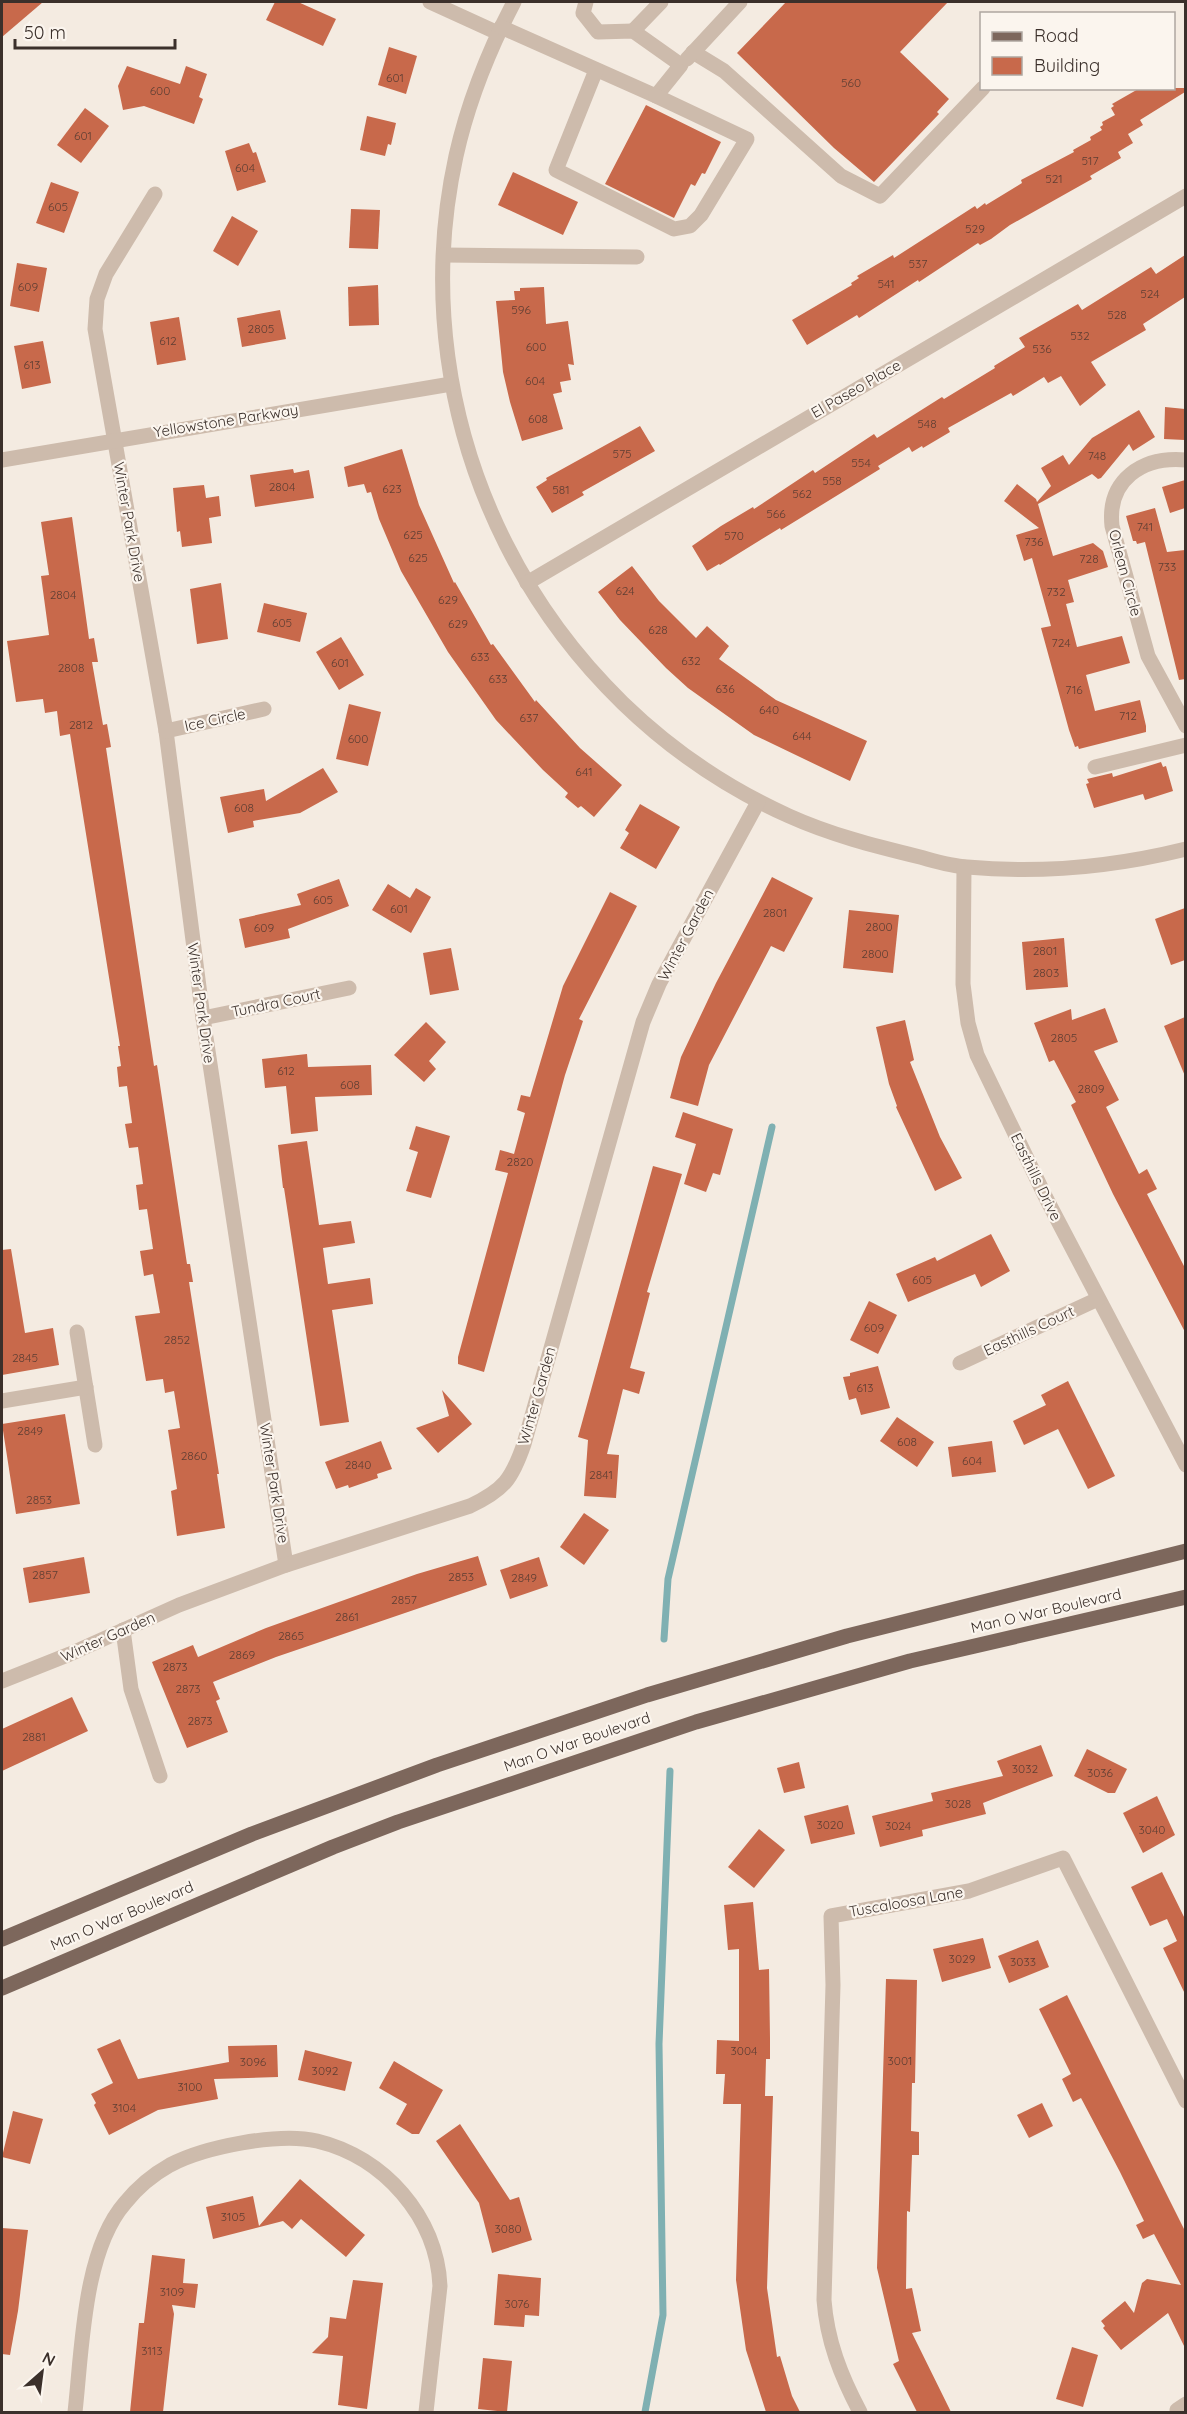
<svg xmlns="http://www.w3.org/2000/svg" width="1187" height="2414" viewBox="0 0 1187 2414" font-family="Quicksand,sans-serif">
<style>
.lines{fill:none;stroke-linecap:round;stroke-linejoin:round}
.stream{stroke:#7fb0b2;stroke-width:7}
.building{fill:#c8694b}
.minor{stroke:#cdbbac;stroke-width:15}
.major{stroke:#7d675c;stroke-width:15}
.labels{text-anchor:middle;stroke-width:4.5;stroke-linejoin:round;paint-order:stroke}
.number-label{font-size:12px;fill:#5e3e33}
.street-label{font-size:15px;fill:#3b302b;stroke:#fbf5ee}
</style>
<rect width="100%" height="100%" fill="#f4ebe1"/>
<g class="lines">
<g class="stream">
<path d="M664,1639L668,1579L772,1127"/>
<path d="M645,2412L663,2315L659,2044L670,1771"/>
</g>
</g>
<g class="building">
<path d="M2,2H43L2,37Z"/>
<path d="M275,2H298L336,19L323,46L266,20Z"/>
<path d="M786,2H948L900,52L949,99L937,112L939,114L874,182L834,148L737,53Z"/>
<path d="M389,47L417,56L406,94L378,85Z"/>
<path d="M127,66L180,84L186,66L207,74L199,97L203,99L194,124L144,106L123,110L118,86Z"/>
<path d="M1140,88H1185V92L1140,120L1143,125L1128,134L1133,143L1118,152L1121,158L1090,176L1092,179L1010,225L991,239L980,245L978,243L919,282L918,280L859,318L857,315L807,345L792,320L852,285L851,283L859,278L857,276L893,255L894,258L975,206L977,209L985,203L986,205L1022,183L1021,180L1074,152L1073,150L1091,140L1090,137L1102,130L1100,127L1103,125L1102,122L1115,115L1111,108L1114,106L1112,104Z"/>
<path d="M646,105L721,142L705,174L702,173L695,186L691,184L674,218L605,184Z"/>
<path d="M85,108L109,126L81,163L57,145Z"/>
<path d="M367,116L396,123L391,145L388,144L385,156L360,150Z"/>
<path d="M249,143L253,153L256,152L266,182L237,191L225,151Z"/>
<path d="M513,172L578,202L563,235L498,205Z"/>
<path d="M51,182L79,192L64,233L36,223Z"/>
<path d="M351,209L380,210L378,249L349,248Z"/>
<path d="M232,216L258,231L238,266L213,251Z"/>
<path d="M1185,255V297L1143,324L1146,330L1091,362L1106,385L1080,406L1061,376L1048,383L1044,377L1013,396L1011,393L948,428L950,432L923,448L922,446L912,452L909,447L878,466L880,469L781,530L780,528L720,565L719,564L707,571L692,546L721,526L753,507L754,509L813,470L815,473L874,434L877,438L942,397L944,399L995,368L994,366L1025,347L1019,338L1078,304L1082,310L1151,267L1156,274Z"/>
<path d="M17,263L47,268L39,312L10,306Z"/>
<path d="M378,285L379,325L349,326L348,287Z"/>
<path d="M544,287L546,324L568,321L574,365L568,364L571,380L560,382L562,392L553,394L563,429L522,441L510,402L503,372L496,301L515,300L514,291H520V288Z"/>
<path d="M280,310L286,339L242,347L237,318Z"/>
<path d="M179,317L186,360L157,365L150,322Z"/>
<path d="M43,341L51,383L22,389L14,346Z"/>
<path d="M1165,407L1185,409V440L1164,439Z"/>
<path d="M1139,410L1155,437L1133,451L1129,444L1101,478L1098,479L1092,474L1038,504L1053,556L1093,543L1103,551L1108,567L1068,580L1074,602L1066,604L1077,647L1122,636L1130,663L1086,675L1095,711L1140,700L1146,726V732L1079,749L1078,746L1075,747L1069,730L1041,628L1051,626L1032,558L1024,561L1016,535L1039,528L1004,501L1017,484L1036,499L1037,502L1051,486L1041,468L1063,455L1069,465L1092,438Z"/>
<path d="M640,426L655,451L582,492L584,495L552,513L536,487L547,480L546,478Z"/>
<path d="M402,449L419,505L454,583L455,582L491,645L493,644L535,702L536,700L580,748L622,785L594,817L581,806L578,808L565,797L568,793L543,770L496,720L448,652L401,571L379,519L371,492L367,493L364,484L348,487L344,467Z"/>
<path d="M293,469L294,473L309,470L314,498L255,507L250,475Z"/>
<path d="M1185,480V508L1170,513L1162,487Z"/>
<path d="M204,485L206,498L219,496L221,516L209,518L212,543L182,547L180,531L177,532L173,488Z"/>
<path d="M1155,508L1167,552L1185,550V679L1179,680L1145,542L1137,544L1136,541H1133L1126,516Z"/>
<path d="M72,517L89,639L94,638L98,662H92L103,725L107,724L111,747L106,748L154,1066L157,1065L187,1264H190L193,1282H189L219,1474H217L225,1528L177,1536L171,1491L177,1489L168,1430L180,1428L174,1391L165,1393L163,1379L146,1381L135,1316L160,1313L153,1274L144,1276L140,1251L153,1249L147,1209L139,1210L136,1185L143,1184L138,1147L129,1148L125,1124L132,1123L127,1086L119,1087L117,1067L121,1066L118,1046H120L70,734L60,736L57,711L45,713L43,699L16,702L7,641L49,635L41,576L49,575L41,522Z"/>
<path d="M632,566L659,601L696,638L707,626L729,646L719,659L776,700L867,741L850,781L754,735L688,688L666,668L620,620L598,592Z"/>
<path d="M221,583L228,639L197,644L190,589Z"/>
<path d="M264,603L307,613L300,642L257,632Z"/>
<path d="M341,637L364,675L339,690L316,652Z"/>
<path d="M349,704L381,712L368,766L336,759Z"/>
<path d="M1161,762L1163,767L1166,766L1173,791L1145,800L1143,794L1094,808L1086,784L1089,783L1087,779L1112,773L1113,777Z"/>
<path d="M323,768L338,792L300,813L253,821L254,827L228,833L220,797L264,789L266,801Z"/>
<path d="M640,804L680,827L656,869L620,848L629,833L625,830Z"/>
<path d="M772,877L813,898L784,952L771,946L709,1065L698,1106L670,1098L681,1057L716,983Z"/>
<path d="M339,879L349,906L288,929L290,938L245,948L239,919L301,905L297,894Z"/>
<path d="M388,884L410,898L416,888L431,897L411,933L372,910Z"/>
<path d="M610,892L637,906L579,1019L583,1021L565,1075L484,1372L458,1364V1357L508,1173L495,1170L500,1150L514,1154L525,1113L517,1110L521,1095L530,1097L563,986Z"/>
<path d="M1185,908V960L1171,965L1155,919Z"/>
<path d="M849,910L899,915L893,973L843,968Z"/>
<path d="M1064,938L1068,987L1026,990L1022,942Z"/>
<path d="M451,948L459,990L430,995L423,953Z"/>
<path d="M1105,1008L1118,1042L1094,1051L1119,1100L1106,1107L1139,1174L1147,1169L1157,1189L1147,1194L1185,1268V1332L1113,1194L1071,1105L1076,1102L1054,1060L1049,1062L1034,1023L1071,1009L1072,1020Z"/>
<path d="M1185,1017V1076L1164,1026Z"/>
<path d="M905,1020L914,1060L910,1062L940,1137L962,1178L935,1191L896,1107L897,1106L889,1084L876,1027Z"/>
<path d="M426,1022L446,1042L429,1061L436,1069L424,1082L394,1055Z"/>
<path d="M307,1054L308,1067L371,1065L372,1095L315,1097L318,1131L291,1134L286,1086L265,1088L262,1059Z"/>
<path d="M683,1112L733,1129L720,1175L713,1173L706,1192L684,1184L696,1144L675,1137Z"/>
<path d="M416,1126L450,1136L431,1198L406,1191L418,1152L409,1149Z"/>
<path d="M307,1141L319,1225L351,1221L355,1243L323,1248L328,1284L370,1278L373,1304L332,1310L349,1422L320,1426L284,1188H283L278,1145Z"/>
<path d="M653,1166L682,1174L647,1292L650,1293L630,1368L645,1372L639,1394L623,1389L607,1454L619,1455L616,1498L584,1496L588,1440L578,1437Z"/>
<path d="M991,1234L1010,1271L981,1287L975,1274L908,1302L896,1274L935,1257L937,1261Z"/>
<path d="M11,1249L25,1333L53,1328L59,1365L2,1375V1250Z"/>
<path d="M869,1301L897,1315L878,1354L850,1340Z"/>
<path d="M878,1366L890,1408L861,1415L856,1398L849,1400L843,1377L850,1376V1373Z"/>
<path d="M1068,1381L1115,1476L1088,1489L1058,1429L1024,1445L1013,1421L1046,1405L1041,1395Z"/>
<path d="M442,1390L472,1424L438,1453L416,1428L449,1416Z"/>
<path d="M65,1414L80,1504L16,1514L2,1424Z"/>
<path d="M897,1417L934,1442L917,1467L880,1441Z"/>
<path d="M381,1441L392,1469L377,1474L378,1478L349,1488L348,1485L336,1489L325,1462Z"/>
<path d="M992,1441L996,1472L952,1477L948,1447Z"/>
<path d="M584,1513L609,1530L584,1565L560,1547Z"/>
<path d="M478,1556L487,1585L276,1657L213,1682L220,1699L216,1701L228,1732L187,1748L152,1662L193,1645L198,1657L266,1628L417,1574Z"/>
<path d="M84,1557L90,1593L29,1603L23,1568Z"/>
<path d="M539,1557L548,1586L510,1599L500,1570Z"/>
<path d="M72,1697L88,1731L2,1771V1729Z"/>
<path d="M1041,1745L1053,1776L983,1803L986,1814L922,1830L923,1836L880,1847L872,1816L933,1801L931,1793L1003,1776L997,1761Z"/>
<path d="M1087,1749L1127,1769L1115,1793H1108L1074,1776Z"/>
<path d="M799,1762L805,1788L784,1793L777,1768Z"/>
<path d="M1157,1796L1175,1835L1143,1853L1123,1813Z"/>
<path d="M848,1805L855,1834L811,1844L804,1816Z"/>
<path d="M759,1829L785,1850L754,1888L728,1867Z"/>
<path d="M1162,1872L1185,1919V1994L1163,1948L1177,1941L1167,1919L1150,1926L1131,1887Z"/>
<path d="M753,1902L759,1970L769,1969L770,2038V2059H766L765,2096H773L767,2288L777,2357L780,2356L792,2396L800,2412H766L746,2350L736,2280L741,2104H723L725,2074H716L717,2040L739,2041V1949L728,1950L724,1905Z"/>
<path d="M983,1938L991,1968L942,1982L933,1949Z"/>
<path d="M1038,1940L1049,1967L1009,1983L998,1956Z"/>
<path d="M886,1979L917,1980L915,2083H912L911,2131L919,2132V2155H912L910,2212L907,2211L906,2289L912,2288L921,2331L912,2333L951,2412H917L893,2364L899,2361L877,2268Z"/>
<path d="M1067,1995L1185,2231V2348L1168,2313L1121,2350L1103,2328L1105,2326L1101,2321L1125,2301L1134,2313L1142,2283L1147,2279L1181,2285L1154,2234L1143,2239L1136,2225L1144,2221L1120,2172L1081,2098L1073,2102L1062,2079L1071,2074L1039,2009Z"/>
<path d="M120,2039L138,2079L229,2062L228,2046L277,2045L278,2077L214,2079L218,2099L158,2110L109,2135L94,2105L96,2103L91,2094L113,2083L97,2049Z"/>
<path d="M305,2050L352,2062L345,2091L298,2080Z"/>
<path d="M394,2061L443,2090L419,2134H412L396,2124L407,2104L379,2088Z"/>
<path d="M1042,2103L1053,2126L1029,2138L1017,2115Z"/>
<path d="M13,2111L43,2119L30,2164L2,2157Z"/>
<path d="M460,2124L510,2200L519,2197L532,2240L492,2253L479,2203L436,2141Z"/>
<path d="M300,2179L365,2235L346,2257L301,2219L292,2229L283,2221L213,2239L206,2207L253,2196L259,2226Z"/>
<path d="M2,2228L28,2230L18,2311L10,2355L2,2354Z"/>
<path d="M152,2255L185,2259L183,2283L198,2284L195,2308L172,2305L174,2314L163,2412H130L139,2323H144Z"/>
<path d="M498,2274L541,2278L539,2316L525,2315L524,2327L494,2325Z"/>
<path d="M353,2280L383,2283L367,2409L338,2405L343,2356L312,2353L328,2337L330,2317L346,2319Z"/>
<path d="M1072,2347L1098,2355L1083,2407L1056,2399Z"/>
<path d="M483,2358L512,2361L507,2412L478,2409Z"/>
</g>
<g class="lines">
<g class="minor">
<path d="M430,2L498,33"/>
<path d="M514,2C489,50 468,102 456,156C397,425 538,703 789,816C831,835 875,846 920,857C935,861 951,866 967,867C1041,874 1113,867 1186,849"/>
<path d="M501,27L656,96L681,65L633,31L598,32L583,13L586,2"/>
<path d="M633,31L661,2"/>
<path d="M693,52L724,71L841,176L880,196L983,88"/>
<path d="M687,59L740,2"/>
<path d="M596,70L556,170L674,229L690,226L701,215L747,139L656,96"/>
<path d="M155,194L106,274L97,299L95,329L166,731L203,1018L286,1565"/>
<path d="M444,255L637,257"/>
<path d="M2,460L451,384"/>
<path d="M1186,460C1142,456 1107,480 1112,526L1148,656L1186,726"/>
<path d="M527,583L1186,196"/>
<path d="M166,731L264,709"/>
<path d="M1095,767L1186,745"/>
<path d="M964,867L963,984L968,1023L977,1055L1047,1200L1186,1465"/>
<path d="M203,1018L349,988"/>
<path d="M77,1332L95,1445"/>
<path d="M960,1363L1098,1299"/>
<path d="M2,1401L86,1387"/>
<path d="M123,1630L131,1689L160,1776"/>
<path d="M2,1681L70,1654L179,1605L286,1565L470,1506C504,1490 512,1479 524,1444L643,1022L659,984L758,802"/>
<path d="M1177,2410L1186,2404"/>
<path d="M75,2412C82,2351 83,2251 125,2203C137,2188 154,2174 170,2165C204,2147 279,2132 317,2141C384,2157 437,2217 440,2286L426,2412"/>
<path d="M860,2412C841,2376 827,2341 824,2300L833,1985L831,1916L969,1891L1063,1858L1186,2101"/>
</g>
<g class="major">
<path d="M2,1939L252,1834L437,1765L647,1695L847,1636L1186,1551"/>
<path d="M2,1988L333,1847L398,1822L696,1722L910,1661L1186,1597"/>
</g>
</g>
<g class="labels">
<g class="number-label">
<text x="395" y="82">601</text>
<text x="851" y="87">560</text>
<text x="160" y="95">600</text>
<text x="83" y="140">601</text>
<text x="1090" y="165">517</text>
<text x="245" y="172">604</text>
<text x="1054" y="183">521</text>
<text x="58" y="211">605</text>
<text x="975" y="233">529</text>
<text x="918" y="268">537</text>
<text x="886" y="288">541</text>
<text x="28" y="291">609</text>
<text x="1150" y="298">524</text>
<text x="521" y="314">596</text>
<text x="1117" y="319">528</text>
<text x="261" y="333">2805</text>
<text x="1080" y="340">532</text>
<text x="168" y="345">612</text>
<text x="536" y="351">600</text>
<text x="1042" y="353">536</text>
<text x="32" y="369">613</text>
<text x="535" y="385">604</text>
<text x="538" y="423">608</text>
<text x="927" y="428">548</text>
<text x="622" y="458">575</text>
<text x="1097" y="460">748</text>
<text x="861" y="467">554</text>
<text x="832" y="485">558</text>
<text x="282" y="491">2804</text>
<text x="392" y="493">623</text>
<text x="561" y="494">581</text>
<text x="802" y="498">562</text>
<text x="776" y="518">566</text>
<text x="1145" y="531">741</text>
<text x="413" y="539">625</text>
<text x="734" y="540">570</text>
<text x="1034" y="546">736</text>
<text x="418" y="562">625</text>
<text x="1089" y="563">728</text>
<text x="1167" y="571">733</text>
<text x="625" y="595">624</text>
<text x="1056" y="596">732</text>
<text x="63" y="599">2804</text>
<text x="448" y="604">629</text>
<text x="282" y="627">605</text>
<text x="458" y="628">629</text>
<text x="658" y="634">628</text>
<text x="1061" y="647">724</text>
<text x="480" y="661">633</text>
<text x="691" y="665">632</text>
<text x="340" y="667">601</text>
<text x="71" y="672">2808</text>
<text x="498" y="683">633</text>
<text x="725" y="693">636</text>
<text x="1074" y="694">716</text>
<text x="769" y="714">640</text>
<text x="1128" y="720">712</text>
<text x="529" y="722">637</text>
<text x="81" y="729">2812</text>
<text x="802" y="740">644</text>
<text x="358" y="743">600</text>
<text x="584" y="776">641</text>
<text x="244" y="812">608</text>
<text x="323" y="904">605</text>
<text x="399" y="913">601</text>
<text x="775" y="917">2801</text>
<text x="879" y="931">2800</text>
<text x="264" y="932">609</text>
<text x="1045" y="955">2801</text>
<text x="875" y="958">2800</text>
<text x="1046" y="977">2803</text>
<text x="1064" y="1042">2805</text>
<text x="286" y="1075">612</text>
<text x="350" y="1089">608</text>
<text x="1091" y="1093">2809</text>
<text x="520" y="1166">2820</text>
<text x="922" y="1284">605</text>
<text x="874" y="1332">609</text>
<text x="177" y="1344">2852</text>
<text x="25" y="1362">2845</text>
<text x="865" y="1392">613</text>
<text x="30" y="1435">2849</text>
<text x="907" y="1446">608</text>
<text x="194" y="1460">2860</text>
<text x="972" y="1465">604</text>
<text x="358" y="1469">2840</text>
<text x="601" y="1479">2841</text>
<text x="39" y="1504">2853</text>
<text x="45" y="1579">2857</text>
<text x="461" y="1581">2853</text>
<text x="524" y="1582">2849</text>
<text x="404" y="1604">2857</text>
<text x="347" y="1621">2861</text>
<text x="291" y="1640">2865</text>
<text x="242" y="1659">2869</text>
<text x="175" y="1671">2873</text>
<text x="188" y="1693">2873</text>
<text x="200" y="1725">2873</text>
<text x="34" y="1741">2881</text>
<text x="1025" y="1773">3032</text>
<text x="1100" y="1777">3036</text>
<text x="958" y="1808">3028</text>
<text x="830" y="1829">3020</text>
<text x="898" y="1830">3024</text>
<text x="1152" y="1834">3040</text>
<text x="962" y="1963">3029</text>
<text x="1023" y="1966">3033</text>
<text x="744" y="2055">3004</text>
<text x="900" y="2065">3001</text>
<text x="253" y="2066">3096</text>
<text x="325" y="2075">3092</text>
<text x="190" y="2091">3100</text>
<text x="124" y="2112">3104</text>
<text x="233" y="2221">3105</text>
<text x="508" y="2233">3080</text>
<text x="172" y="2296">3109</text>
<text x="517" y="2308">3076</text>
<text x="152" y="2355">3113</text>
</g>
<g class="street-label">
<text transform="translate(856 389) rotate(-30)" y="5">El Paseo Place</text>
<text transform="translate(226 421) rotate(-9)" y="5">Yellowstone Parkway</text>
<text transform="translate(129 522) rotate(80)" y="5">Winter Park Drive</text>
<text transform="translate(1125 573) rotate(75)" y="5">Orlean Circle</text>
<text transform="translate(215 720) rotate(-12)" y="5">Ice Circle</text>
<text transform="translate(686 935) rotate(-62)" y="5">Winter Garden</text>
<text transform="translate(201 1003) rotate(82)" y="5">Winter Park Drive</text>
<text transform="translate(276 1003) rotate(-12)" y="5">Tundra Court</text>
<text transform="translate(1036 1177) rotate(64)" y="5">Easthills Drive</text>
<text transform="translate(1029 1331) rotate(-25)" y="5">Easthills Court</text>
<text transform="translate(537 1396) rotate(-74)" y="5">Winter Garden</text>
<text transform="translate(274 1483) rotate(81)" y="5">Winter Park Drive</text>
<text transform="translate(1046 1611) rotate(-13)" y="5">Man O War Boulevard</text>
<text transform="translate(108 1637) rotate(-24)" y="5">Winter Garden</text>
<text transform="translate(577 1742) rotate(-19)" y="5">Man O War Boulevard</text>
<text transform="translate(906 1902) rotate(-10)" y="5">Tuscaloosa Lane</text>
<text transform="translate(122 1916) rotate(-23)" y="5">Man O War Boulevard</text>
</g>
</g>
<rect width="1187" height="2414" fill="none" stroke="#3b302b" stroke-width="6"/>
<rect x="980" y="12" width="195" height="78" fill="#fbf5ee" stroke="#aea6a0" stroke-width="1.5"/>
<rect x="992" y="32" width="30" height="9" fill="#7d675c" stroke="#aea6a0" stroke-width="1.5"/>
<text x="1034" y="42" font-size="18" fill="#3b302b">Road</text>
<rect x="992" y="57" width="30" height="18" fill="#c8694b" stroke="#aea6a0" stroke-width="1.5"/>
<text x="1034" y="72" font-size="18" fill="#3b302b">Building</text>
<g transform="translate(42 2372) rotate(28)" stroke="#fbf5ee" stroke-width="4.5" paint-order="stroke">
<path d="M0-4.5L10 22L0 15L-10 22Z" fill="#3b302b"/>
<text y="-9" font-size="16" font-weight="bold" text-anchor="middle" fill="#3b302b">N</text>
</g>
<path d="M15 39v9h160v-9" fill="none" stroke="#3b302b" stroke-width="3"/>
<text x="24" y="39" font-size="18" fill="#3b302b" stroke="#fbf5ee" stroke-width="4.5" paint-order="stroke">50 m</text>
</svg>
